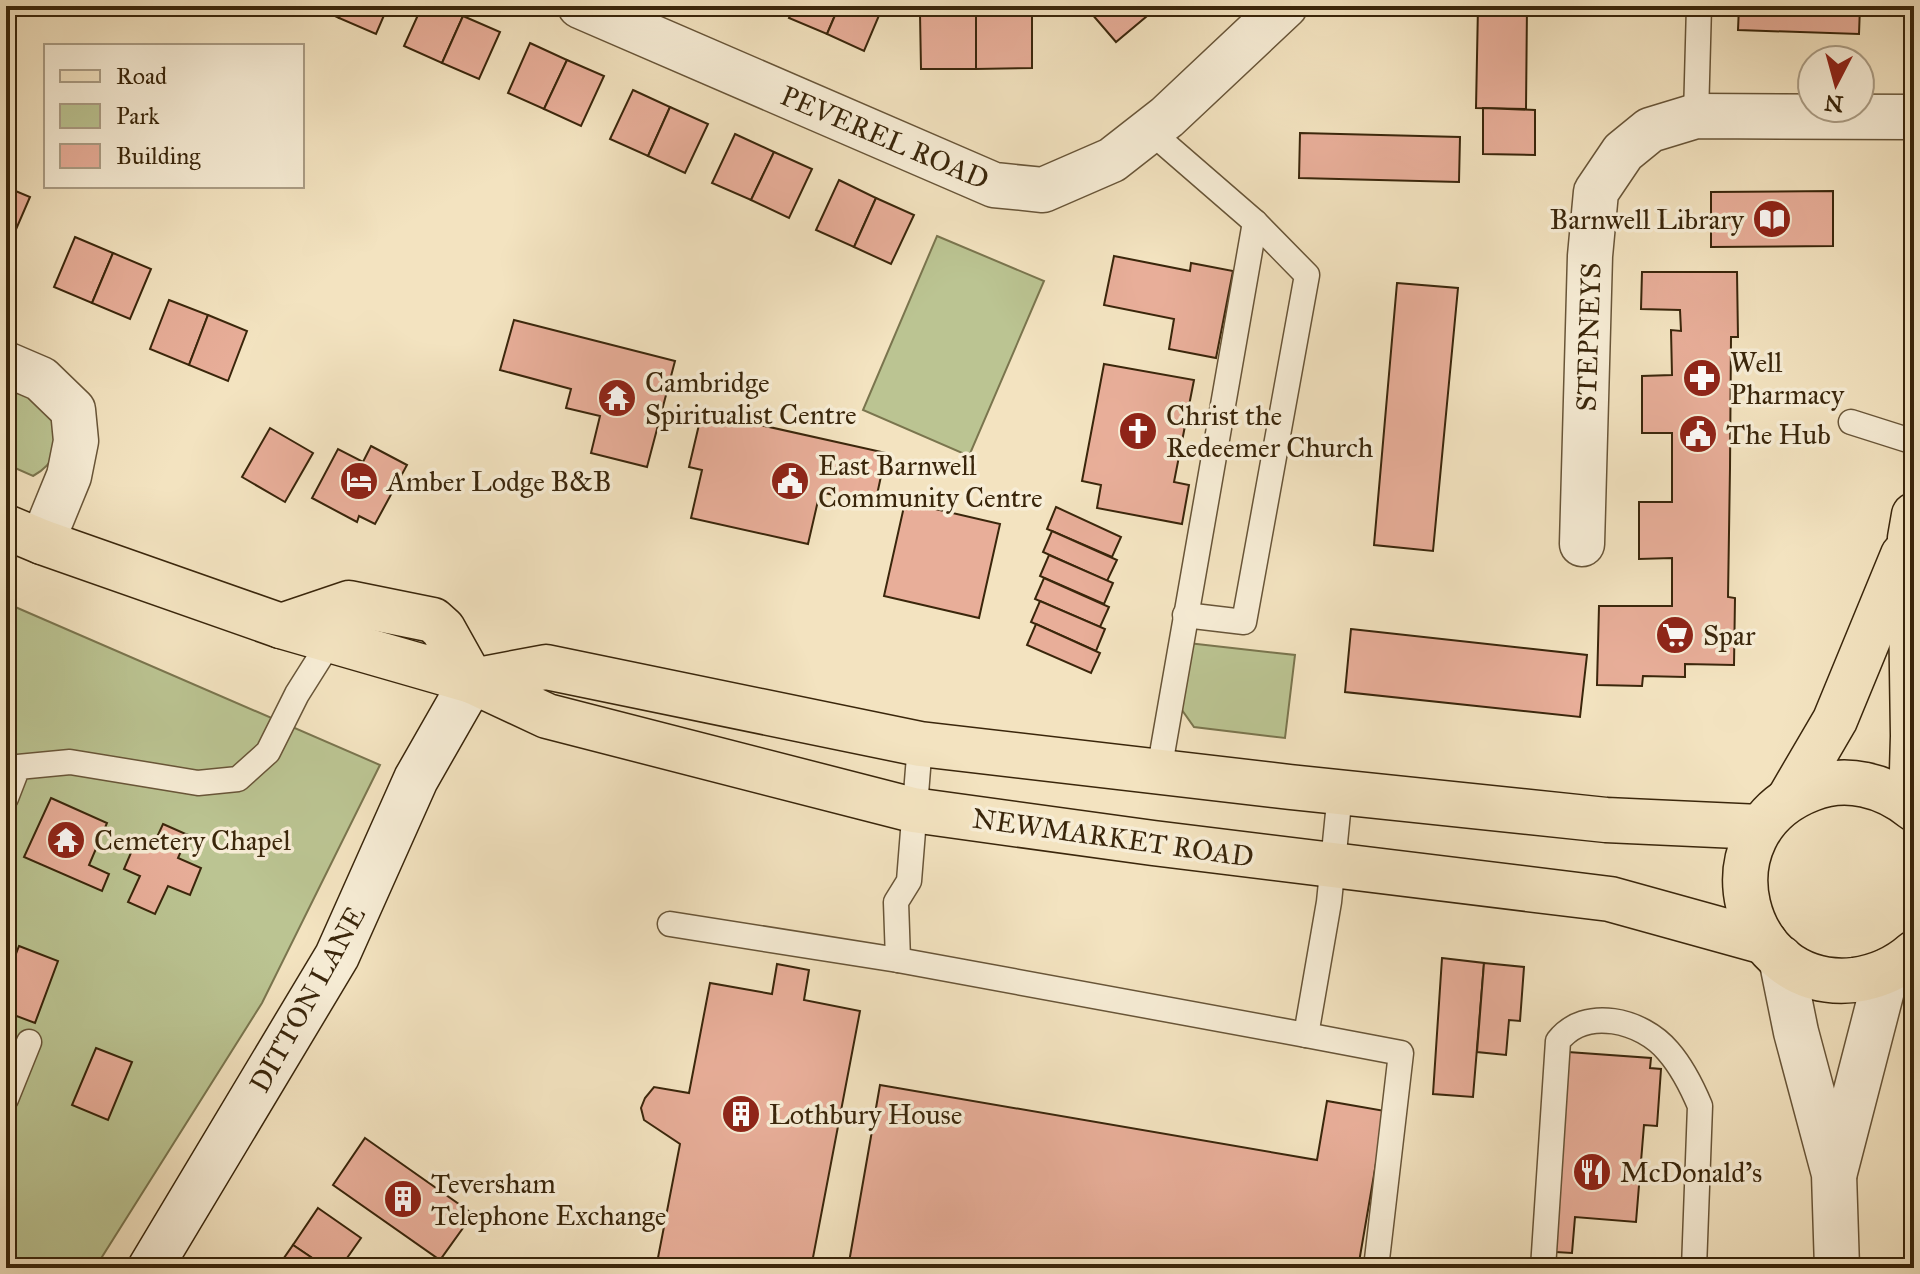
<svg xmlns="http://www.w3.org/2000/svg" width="1920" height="1274" viewBox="0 0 1920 1274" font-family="'IM FELL Great Primer',serif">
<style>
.green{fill:#bbc492;stroke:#7a754e;stroke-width:2}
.building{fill:#e8ae99;stroke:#3a260b;stroke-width:2}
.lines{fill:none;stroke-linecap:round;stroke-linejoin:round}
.service-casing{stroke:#685538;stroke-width:27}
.minor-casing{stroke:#685538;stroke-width:47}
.secondary-casing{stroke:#3a260b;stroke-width:47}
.primary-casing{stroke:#3a260b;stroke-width:47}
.service{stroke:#f7edd6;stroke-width:24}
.minor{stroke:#f7edd6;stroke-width:44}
.secondary{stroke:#f7edd6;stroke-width:44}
.primary{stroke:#f3e3c0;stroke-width:44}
.labels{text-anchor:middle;stroke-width:7;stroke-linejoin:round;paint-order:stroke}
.street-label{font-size:28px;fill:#3a260b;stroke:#f7edd6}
.poi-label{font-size:28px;fill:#3a260b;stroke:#f7edd6;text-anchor:start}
</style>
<rect width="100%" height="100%" fill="#f3e3c0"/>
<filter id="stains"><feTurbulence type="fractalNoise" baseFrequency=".0025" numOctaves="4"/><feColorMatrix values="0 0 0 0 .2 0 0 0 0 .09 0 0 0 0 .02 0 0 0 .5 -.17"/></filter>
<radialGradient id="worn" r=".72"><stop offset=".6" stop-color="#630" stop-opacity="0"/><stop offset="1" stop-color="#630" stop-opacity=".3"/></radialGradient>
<g class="green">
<path d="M937,236L1044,281L969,456L863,410Z"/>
<path d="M6,378L60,418C60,444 57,463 33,476L6,464Z"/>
<path d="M6,603L380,765L262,1003L95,1268H6Z"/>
<path d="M1188,643L1295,655L1285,738L1194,727L1177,703Z"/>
</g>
<g class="building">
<path d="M313,6H344L339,18Z"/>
<path d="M344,6H388L376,34L339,18Z"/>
<path d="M422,6H441L463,16L442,63L404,46Z"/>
<path d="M795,6H839L827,34L789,18Z"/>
<path d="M839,6H883L864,51L827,34Z"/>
<path d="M1085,6H1159L1116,42Z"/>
<path d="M1478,6H1527L1526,109L1476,108Z"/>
<path d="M1739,6H1860L1859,34L1738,30Z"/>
<path d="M976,13V69H921L920,14Z"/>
<path d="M976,13H1032V68L976,69Z"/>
<path d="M463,16L500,32L479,79L442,63Z"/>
<path d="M530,43L567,60L544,109L508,93Z"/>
<path d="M567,60L604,76L581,126L544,109Z"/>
<path d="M633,90L670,107L648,156L610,139Z"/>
<path d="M670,107L708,124L685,173L648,156Z"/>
<path d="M1483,108L1535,110V155L1483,154Z"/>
<path d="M1300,133L1460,137L1459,182L1299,178Z"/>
<path d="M735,134L774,152L751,200L712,183Z"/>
<path d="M774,152L812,169L789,218L751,200Z"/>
<path d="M839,180L876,198L854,247L816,230Z"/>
<path d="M6,187L30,197L8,248L6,247Z"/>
<path d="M1833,191V246L1711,247V192Z"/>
<path d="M876,198L914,215L891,264L854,247Z"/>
<path d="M75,237L113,253L92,303L54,287Z"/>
<path d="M113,253L151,269L130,319L92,303Z"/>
<path d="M1114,256L1190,271L1191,263L1233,271L1216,358L1169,349L1174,319L1104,305Z"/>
<path d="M1642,272H1737L1738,337H1731L1730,468L1728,597L1735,598L1734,665L1685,664V677L1643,676L1642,686L1597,685L1599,606H1672V558L1639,559V502H1672V433H1642V376L1672,375L1671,330L1681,331L1680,310L1641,309Z"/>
<path d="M1397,283L1458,288L1433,551L1374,545Z"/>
<path d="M169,300L208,315L189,365L150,349Z"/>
<path d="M208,315L247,331L228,381L189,365Z"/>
<path d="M514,320L675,361L647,467L591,453L600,416L566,408L571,389L500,370Z"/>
<path d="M1104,364L1194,380L1174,482L1189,485L1182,524L1097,508L1101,485L1082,481Z"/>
<path d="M702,412L886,453L875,504L820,492L808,544L691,518L702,470L689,467Z"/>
<path d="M270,428L313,453L285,502L242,477Z"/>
<path d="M371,446L407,465L375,524L359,516L357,522L312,498L338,449L363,462Z"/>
<path d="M905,502L1000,524L979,618L884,596Z"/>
<path d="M1056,507L1121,537L1112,557L1047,529Z"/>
<path d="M1052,531L1117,560L1107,581L1043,552Z"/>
<path d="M1049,555L1113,583L1104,604L1040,576Z"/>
<path d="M1044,578L1109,607L1100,627L1035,599Z"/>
<path d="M1040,601L1105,629L1096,651L1031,622Z"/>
<path d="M1036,624L1100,653L1091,673L1027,645Z"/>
<path d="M1351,629L1587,655L1580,717L1345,692Z"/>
<path d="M51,798L107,823L89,865L109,874L102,891L24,857Z"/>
<path d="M163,824L188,835L178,858L201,868L190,895L168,886L155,914L128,902L140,876L124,869L136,841L152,848Z"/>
<path d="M19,946L58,961L35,1023L6,1012V980Z"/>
<path d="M1442,958L1484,963L1473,1097L1433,1094Z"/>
<path d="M1484,963L1524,967L1520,1021L1509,1020L1506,1055L1477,1052Z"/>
<path d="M777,964L809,970L804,1000L860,1011L811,1268H656L680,1144L644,1120L641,1108L645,1098L654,1087L689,1093L710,983L772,994Z"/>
<path d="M96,1048L132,1062L108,1120L72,1105Z"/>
<path d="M1554,1051L1651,1058L1650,1068L1661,1069L1657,1126L1644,1125L1636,1222L1575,1217L1572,1253L1538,1251Z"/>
<path d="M880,1085L1317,1160L1327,1101L1385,1111L1358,1268H848Z"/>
<path d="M365,1138L473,1214L440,1260L333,1185Z"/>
<path d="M318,1208L361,1238L340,1268H327L293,1245Z"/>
<path d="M293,1245L327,1268H277Z"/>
</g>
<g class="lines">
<defs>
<g id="service">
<path d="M1696,116L1699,6"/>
<path d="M1150,131L1255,222L1307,275L1244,622L1185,615"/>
<path d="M1851,422L1914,442"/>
<path d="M920,744L909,881L896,902L898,960L1306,1035L1329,902L1340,793"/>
<path d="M1159,771L1255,222"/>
<path d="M6,798L18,767L70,762L198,783L238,779L268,752L297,694L331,640"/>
<path d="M670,924L898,960"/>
<path d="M1306,1035L1401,1053L1376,1268"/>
<path d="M6,1099L29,1042"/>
<path d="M1543,1268L1558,1041C1585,1006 1642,1020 1668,1051C1682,1067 1692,1087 1700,1106L1694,1268"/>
</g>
<g id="minor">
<path d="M580,6L994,185L1043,190L1112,160L1167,117L1285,6"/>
<path d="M6,364L41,379L73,410L76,441L69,476L42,542"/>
<path d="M1582,544L1590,256L1596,192L1623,152L1650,130L1696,116L1914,117"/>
<path d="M1781,958L1796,1032L1834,1174L1837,1268"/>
<path d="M1835,1172L1887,971"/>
</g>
<path id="secondary" d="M150,1268L337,956L416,779L472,681"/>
<g id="primary">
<path d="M6,527L42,542L281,626L472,681L547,716L913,810L1153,843L1610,899L1765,942"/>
<path d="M281,626L349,603L433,620L443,629L472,681"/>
<path d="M472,681L546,667L920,744L1290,787L1606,820L1760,827"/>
<path d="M1790,797L1835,720L1903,555"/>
<path d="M1911,806L1913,736L1910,538L1914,515"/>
<path d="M1914,809C1885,785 1846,775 1811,789C1700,831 1740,992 1854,980C1876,977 1897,968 1914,953"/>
</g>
</defs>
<use href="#service" class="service-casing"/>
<use href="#minor" class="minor-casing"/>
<use href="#secondary" class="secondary-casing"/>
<use href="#primary" class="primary-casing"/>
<use href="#service" class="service"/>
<use href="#minor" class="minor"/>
<use href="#secondary" class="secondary"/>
<use href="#primary" class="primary"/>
</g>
<defs>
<symbol id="library-disc" viewBox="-11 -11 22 22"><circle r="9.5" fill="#8f2418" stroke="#f7edd6"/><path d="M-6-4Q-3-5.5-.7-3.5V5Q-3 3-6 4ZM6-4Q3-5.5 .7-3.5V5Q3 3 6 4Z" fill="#fff"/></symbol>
<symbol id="pharmacy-disc" viewBox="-11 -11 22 22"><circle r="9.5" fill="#8f2418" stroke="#f7edd6"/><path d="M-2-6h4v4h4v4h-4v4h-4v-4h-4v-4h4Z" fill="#fff"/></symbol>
<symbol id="temple-disc" viewBox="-11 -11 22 22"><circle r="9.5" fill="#8f2418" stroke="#f7edd6"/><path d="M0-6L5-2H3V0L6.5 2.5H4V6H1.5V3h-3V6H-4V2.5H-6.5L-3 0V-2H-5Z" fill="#fff"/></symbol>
<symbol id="church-disc" viewBox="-11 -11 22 22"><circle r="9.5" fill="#8f2418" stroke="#f7edd6"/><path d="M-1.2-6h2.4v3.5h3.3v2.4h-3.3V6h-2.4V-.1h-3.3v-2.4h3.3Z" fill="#fff"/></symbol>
<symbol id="civic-disc" viewBox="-11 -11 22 22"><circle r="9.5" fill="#8f2418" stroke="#f7edd6"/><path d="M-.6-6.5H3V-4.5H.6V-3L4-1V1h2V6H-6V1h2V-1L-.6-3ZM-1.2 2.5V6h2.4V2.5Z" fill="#fff"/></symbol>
<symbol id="hotel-disc" viewBox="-11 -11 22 22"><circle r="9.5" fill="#8f2418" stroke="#f7edd6"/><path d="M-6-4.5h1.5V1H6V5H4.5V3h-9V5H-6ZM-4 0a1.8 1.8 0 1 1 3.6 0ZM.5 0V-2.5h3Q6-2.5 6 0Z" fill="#fff"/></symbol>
<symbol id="supermarket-disc" viewBox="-11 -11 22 22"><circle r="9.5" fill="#8f2418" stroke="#f7edd6"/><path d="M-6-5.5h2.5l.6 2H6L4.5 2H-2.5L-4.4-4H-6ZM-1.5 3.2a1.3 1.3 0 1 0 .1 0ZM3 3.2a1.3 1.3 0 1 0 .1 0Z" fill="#fff"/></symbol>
<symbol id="building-disc" viewBox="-11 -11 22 22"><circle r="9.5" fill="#8f2418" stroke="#f7edd6"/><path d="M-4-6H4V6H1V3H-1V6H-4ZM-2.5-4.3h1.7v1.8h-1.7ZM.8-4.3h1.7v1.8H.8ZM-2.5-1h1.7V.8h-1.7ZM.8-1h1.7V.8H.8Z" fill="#fff"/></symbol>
<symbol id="restaurant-disc" viewBox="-11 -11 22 22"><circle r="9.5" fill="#8f2418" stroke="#f7edd6"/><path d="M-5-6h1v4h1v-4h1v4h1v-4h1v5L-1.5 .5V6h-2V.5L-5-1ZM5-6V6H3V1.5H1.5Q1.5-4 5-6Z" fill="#fff"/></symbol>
</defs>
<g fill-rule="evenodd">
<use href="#library-disc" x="1750" y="197" width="44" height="44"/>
<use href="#pharmacy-disc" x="1680" y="356" width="44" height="44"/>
<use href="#temple-disc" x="595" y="376" width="44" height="44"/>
<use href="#church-disc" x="1116" y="409" width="44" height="44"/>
<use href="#civic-disc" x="1676" y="412" width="44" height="44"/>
<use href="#hotel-disc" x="337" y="459" width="44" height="44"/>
<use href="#civic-disc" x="768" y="459" width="44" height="44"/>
<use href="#supermarket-disc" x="1653" y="613" width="44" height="44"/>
<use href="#temple-disc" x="44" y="818" width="44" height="44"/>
<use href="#building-disc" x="719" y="1092" width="44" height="44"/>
<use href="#restaurant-disc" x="1570" y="1150" width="44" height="44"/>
<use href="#building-disc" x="381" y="1177" width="44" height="44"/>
</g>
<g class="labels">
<g class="street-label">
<text transform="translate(885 137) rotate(23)" y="10">PEVEREL ROAD</text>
<text transform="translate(1588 337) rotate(-88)" y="10">STEPNEYS</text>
<text transform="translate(1113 837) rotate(8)" y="10">NEWMARKET ROAD</text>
<text transform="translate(307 999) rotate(-61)" y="10">DITTON LANE</text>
</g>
<g class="poi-label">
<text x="1744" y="229" text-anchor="end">Barnwell Library</text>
<text x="1730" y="372">Well<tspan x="1730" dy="32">Pharmacy</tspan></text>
<text x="645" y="392">Cambridge<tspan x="645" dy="32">Spiritualist Centre</tspan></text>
<text x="1166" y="425">Christ the<tspan x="1166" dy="32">Redeemer Church</tspan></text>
<text x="1726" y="444">The Hub</text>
<text x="818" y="475">East Barnwell<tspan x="818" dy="32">Community Centre</tspan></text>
<text x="387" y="491">Amber Lodge B&amp;B</text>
<text x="1703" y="645">Spar</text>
<text x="94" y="850">Cemetery Chapel</text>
<text x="769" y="1124">Lothbury House</text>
<text x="1620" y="1182">McDonald's</text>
<text x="431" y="1193">Teversham<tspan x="431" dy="32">Telephone Exchange</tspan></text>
</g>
</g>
<rect width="1920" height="1274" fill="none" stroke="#f3e3c0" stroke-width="32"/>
<rect x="8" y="8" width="1904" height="1258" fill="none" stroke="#3a260b" stroke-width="4"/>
<rect x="16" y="16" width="1888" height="1242" fill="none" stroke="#3a260b" stroke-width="2"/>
<rect x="44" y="44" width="260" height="144" fill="#f7edd6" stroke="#ab9d85" stroke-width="2"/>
<rect x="60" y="70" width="40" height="12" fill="#f3e3c0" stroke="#ab9d85" stroke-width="2"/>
<text x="116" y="84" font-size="24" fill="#3a260b">Road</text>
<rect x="60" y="104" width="40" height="24" fill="#bbc492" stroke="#ab9d85" stroke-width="2"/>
<text x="116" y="124" font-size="24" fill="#3a260b">Park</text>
<rect x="60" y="144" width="40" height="24" fill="#e8ae99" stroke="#ab9d85" stroke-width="2"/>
<text x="116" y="164" font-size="24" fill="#3a260b">Building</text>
<g transform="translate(1836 84) rotate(186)"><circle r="38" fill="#f7edd6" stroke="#ab9d85" stroke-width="2"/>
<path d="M0-6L14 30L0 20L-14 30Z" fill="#8f2418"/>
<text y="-12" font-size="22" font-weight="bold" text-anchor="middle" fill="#3a260b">N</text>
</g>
<rect width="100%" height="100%" filter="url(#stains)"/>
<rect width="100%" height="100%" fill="url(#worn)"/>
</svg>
